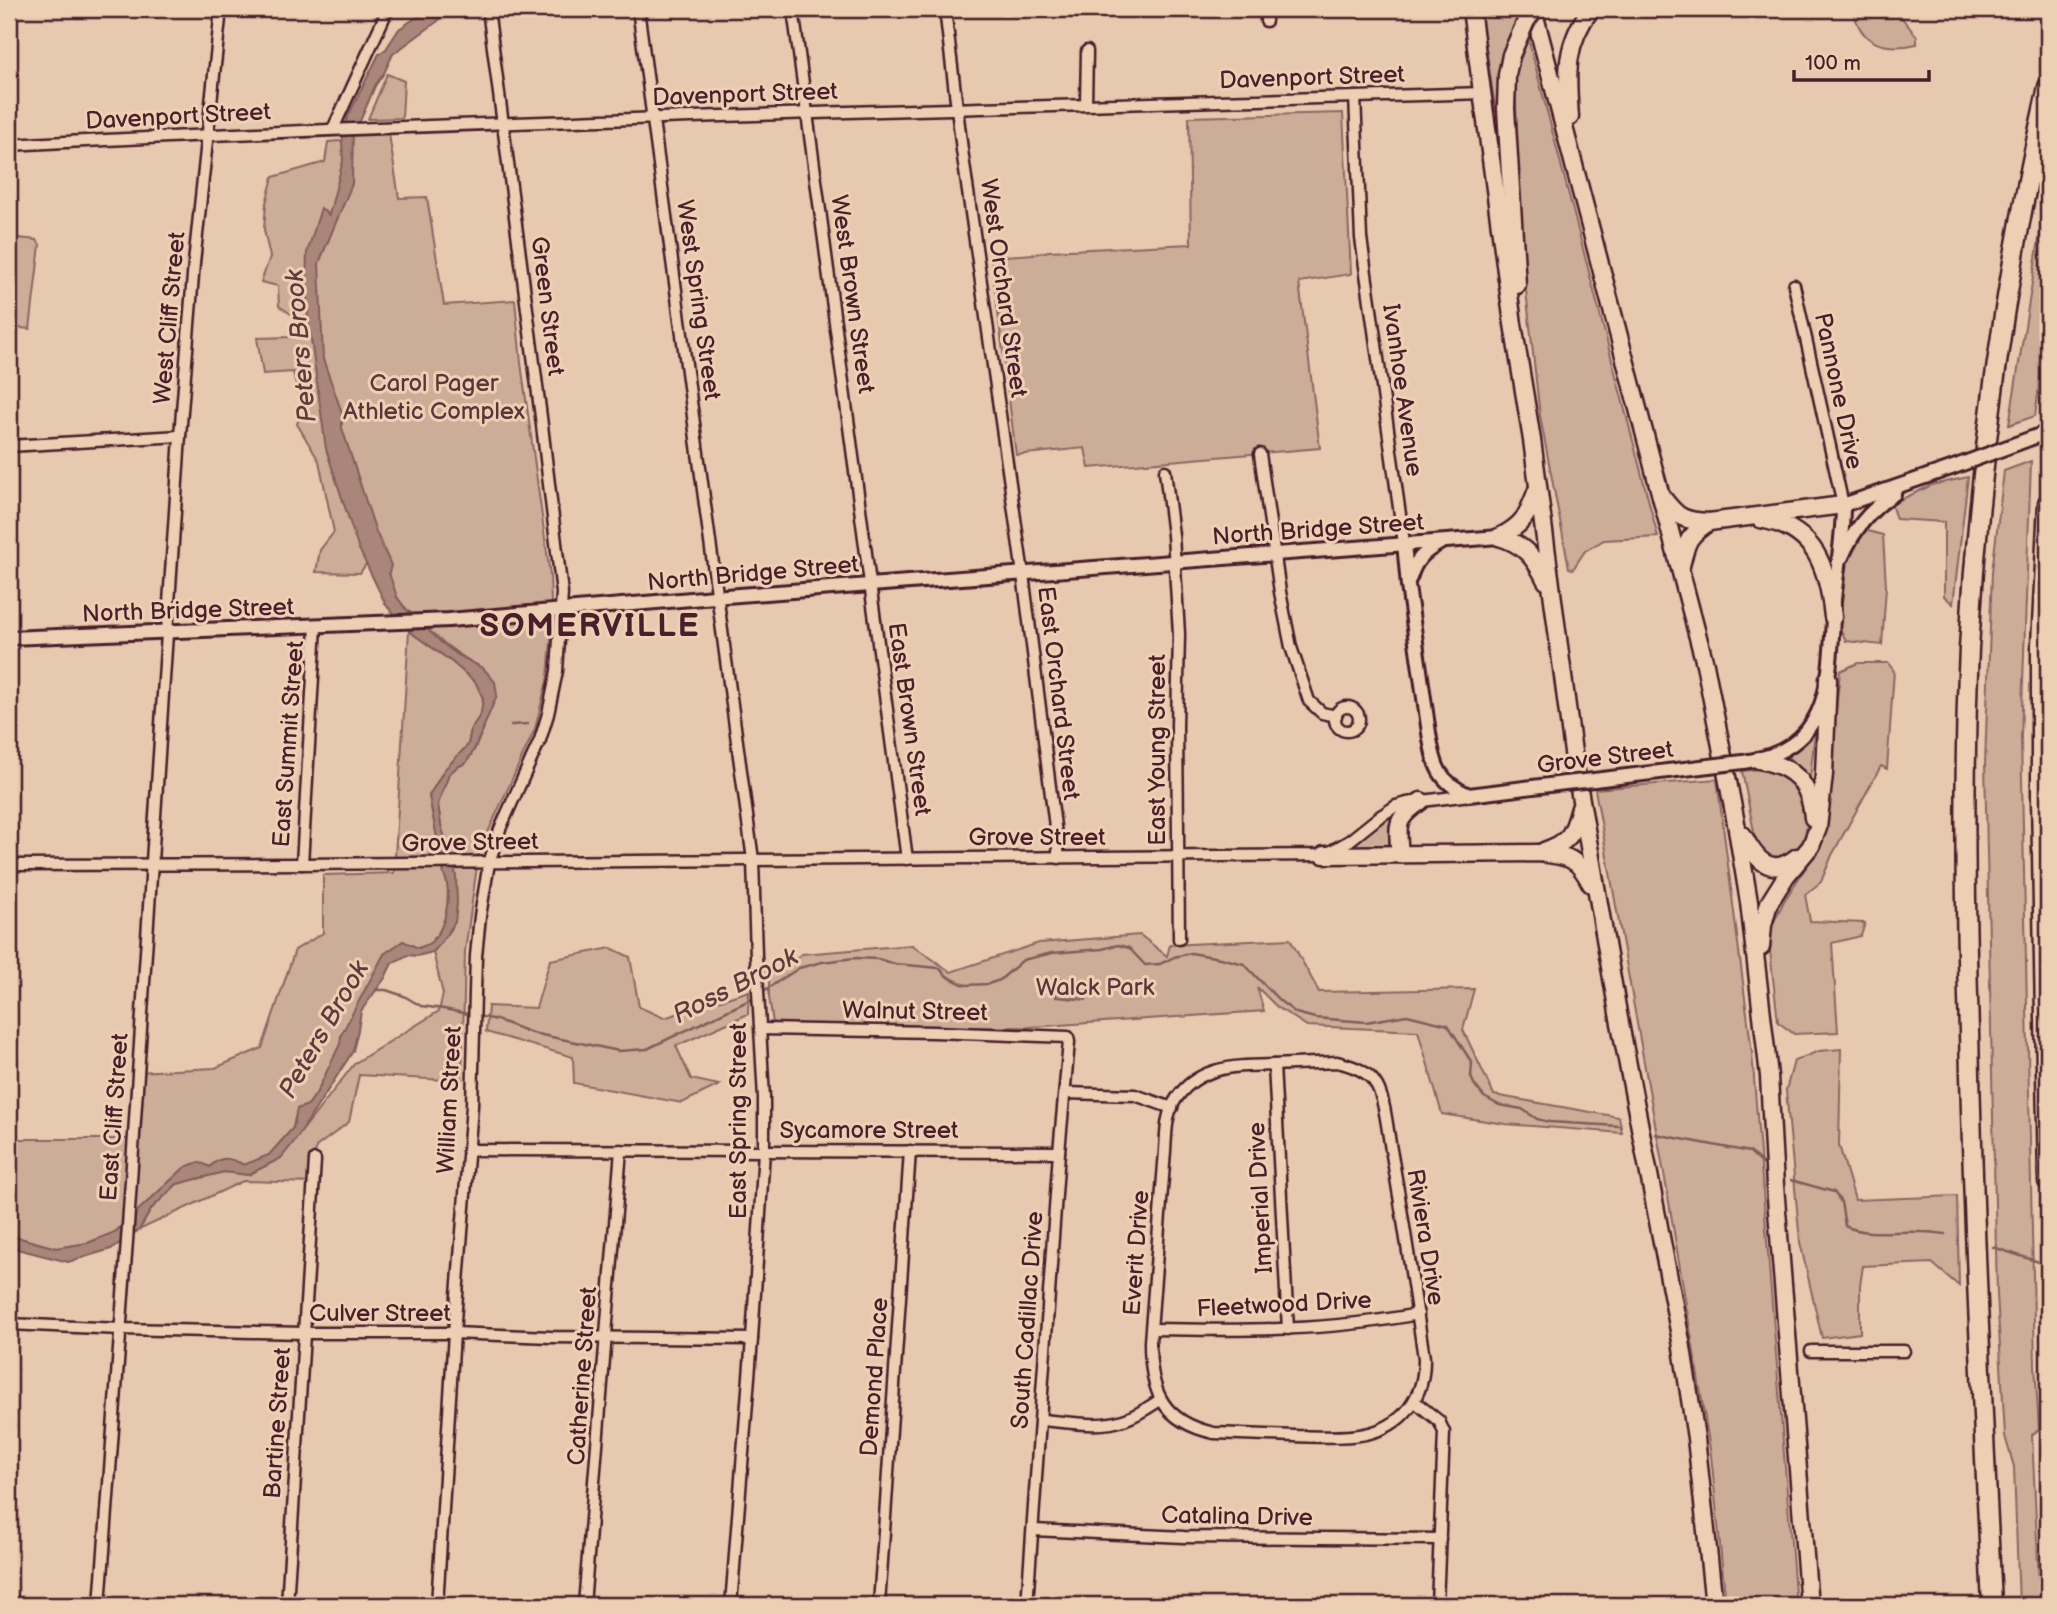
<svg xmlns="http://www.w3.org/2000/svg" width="2057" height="1614" viewBox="0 0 2057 1614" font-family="'Balsamiq Sans',sans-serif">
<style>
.green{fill:#ccad98;stroke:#8b6662;stroke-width:2}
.water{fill:#a98679;stroke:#835d5a;stroke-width:2}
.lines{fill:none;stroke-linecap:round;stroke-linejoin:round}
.stream{stroke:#835d5a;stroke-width:2.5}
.minor-casing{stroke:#4a1f2b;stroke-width:15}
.tertiary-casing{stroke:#4a1f2b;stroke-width:18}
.trunk-casing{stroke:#4a1f2b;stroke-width:21}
.motorway-casing{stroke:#4a1f2b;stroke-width:23}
.minor{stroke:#edd0b3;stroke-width:10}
.tertiary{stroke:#edd0b3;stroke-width:12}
.trunk{stroke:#edd0b3;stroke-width:16}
.motorway{stroke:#edd0b3;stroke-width:18}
.tertiary-bridge-casing{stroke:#4a1f2b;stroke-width:18;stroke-linecap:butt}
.trunk-bridge-casing{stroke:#4a1f2b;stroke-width:21;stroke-linecap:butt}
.tertiary-bridge{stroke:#edd0b3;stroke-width:12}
.trunk-bridge{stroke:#edd0b3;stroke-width:16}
.labels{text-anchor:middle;stroke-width:6;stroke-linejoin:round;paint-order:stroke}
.street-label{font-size:24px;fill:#4a1f2b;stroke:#edd0b3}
.park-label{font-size:24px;fill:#5e343b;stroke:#edd0b3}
.water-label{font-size:26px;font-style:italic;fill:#62393e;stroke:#edd0b3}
.district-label{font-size:32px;font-weight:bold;letter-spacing:2px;fill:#4a1f2b;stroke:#edd0b3}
</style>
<rect width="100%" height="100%" fill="#e6c9ae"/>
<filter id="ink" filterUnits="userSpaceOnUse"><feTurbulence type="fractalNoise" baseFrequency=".0143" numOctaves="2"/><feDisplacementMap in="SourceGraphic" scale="14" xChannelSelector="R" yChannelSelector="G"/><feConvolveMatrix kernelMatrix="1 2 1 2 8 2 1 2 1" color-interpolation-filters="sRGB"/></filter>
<g filter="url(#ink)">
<g class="green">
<path d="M1480,9H1523L1502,53L1496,113Z"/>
<path d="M1853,9H1895L1917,37V44C1885,51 1860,45 1853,9Z"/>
<path d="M1528,38L1658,537L1604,540L1585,551L1573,569L1569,568L1540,416L1521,246L1515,74Z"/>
<path d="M387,74L404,81L402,118L368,119Z"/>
<path d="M1343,113L1351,274L1299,282L1320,448L1089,468L1085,448L1016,455L991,257L1035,254L1049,251L1191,244L1189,117Z"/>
<path d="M388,128L399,198L427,197L444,305L515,300L521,363L550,575L552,629L548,677L535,729L479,852L465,951L462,1081L359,1075L349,1122L316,1147L313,1183L243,1181L139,1230L152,1208L177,1184L224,1172L248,1175L281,1158L355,1063L439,1011L443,994L433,952L440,944L455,922L447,846L441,825L438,804L449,774L457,767L466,763L474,750L484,728V669C457,655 440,641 418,620C410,613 401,605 396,595C388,579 385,560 380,543L360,573L316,572L320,550L334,532L319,461L297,424L302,410L293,372L263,374L257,338L293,337L294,316L279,306L278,286L261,282L270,257L264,230L266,203L273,177L325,162L328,142L352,140L353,129Z"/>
<path d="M2048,184V324L2035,416L2009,425Z"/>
<path d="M9,237L37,240L40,245L30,329L9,327Z"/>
<path d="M2031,461L2021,737L2035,1365L2039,1429L2032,1435L2040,1605H2019L2014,1467L2005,1436L1997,1294L1985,763L1992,572L2004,471Z"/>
<path d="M1968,477L1953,604L1944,596V522L1896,519L1891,504L1932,485Z"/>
<path d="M1864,530L1883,535L1886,587L1882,645L1846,641L1839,626L1848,554Z"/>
<path d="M409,631L452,662L476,683L483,698L481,714L471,729L468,745L444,770L429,796L444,874C452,891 447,926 433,940C429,945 424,946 418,948L403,942L341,1035V1044L316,1094L308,1105L297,1109L293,1128L269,1155L244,1165C231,1158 221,1155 210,1167L184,1168L115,1232L88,1243L56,1248L9,1235V1139H132L137,1072L215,1068L262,1048L295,950L323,933V875L394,873Z"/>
<path d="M1858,663H1888L1894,671L1887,769L1881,766L1832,855L1821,882L1805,895L1810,921L1865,923L1861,936L1832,943L1838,1032L1794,1034L1778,1022L1768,934L1784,901L1823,841L1840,671Z"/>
<path d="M1815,732L1810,778L1788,757Z"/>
<path d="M1771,768L1793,779L1809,817L1802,846L1786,860L1766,857L1755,837L1742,771Z"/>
<path d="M1717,779L1752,1053L1796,1605H1726L1711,1455L1668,1196L1595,789Z"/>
<path d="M1393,813L1394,814L1389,826V844L1387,846L1353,848L1352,846Z"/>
<path d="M1140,935L1167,956L1170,945L1290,939L1319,992L1474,989L1463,1030L1494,1095L1619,1117L1622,1133L1505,1124L1442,1114L1418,1031L1307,1026L1277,1007L1257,987L1264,1011L1030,1027L954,1028L773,1023L769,997V977L802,954L912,945L951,972L1039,943Z"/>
<path d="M611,948L630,957L639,1007L664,1018L749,991L748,1014L676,1046L691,1079L719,1085L682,1103L574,1083L573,1057L486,1032L488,1006L536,1008L550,960Z"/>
<path d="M1841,1049L1839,1145L1855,1200L1957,1196L1959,1286L1932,1263L1863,1266L1860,1285V1333L1822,1338L1800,1242L1786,1090L1794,1061L1819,1051Z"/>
</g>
<g class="water">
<path d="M429,9H450L438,21L393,54L384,73L375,86L361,119L353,129L352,184L319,263L323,359L342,413V428L376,532L391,565L389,573L397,597L405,608L442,643L458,655L484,669L495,682L497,695L474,750L466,763L457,767L449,774L438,804L441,825L456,875L457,904L455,922L440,944L433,952L417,956L408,955L392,963L385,978L361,1011L358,1030L353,1051L297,1138L281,1158L248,1175L224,1172L177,1184L152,1208L139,1230L111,1249L68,1262L9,1247V1235L56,1248L88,1243L115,1232L184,1168C194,1163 199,1160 210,1167C221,1155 231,1158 244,1165L269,1155L293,1128L297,1109L308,1105L316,1094L340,1044L341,1035L384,954L403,941L418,948C424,946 429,945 433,940C447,926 452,891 444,874L429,796L444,770L468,745L471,729L481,714L483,698L476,683L452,662L409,631L386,605L358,547L326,449L308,317L306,289L307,253L321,208L329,215L343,161L342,142L347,118L379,54L386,49L399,29Z"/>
<path d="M1056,979L1088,980L1086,1000L1056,997Z"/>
</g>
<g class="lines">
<g class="stream">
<path d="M511,725L528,724"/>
<path d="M376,990H386L404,996L421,1006L444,1009L497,1020L532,1033L619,1051L647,1049L754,998"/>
<path d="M762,992L799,968L822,962L855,958L878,959L895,964L939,968L948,977L965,985L988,984L1000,980L1023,960L1052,953L1102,949L1118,945L1129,948L1145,965L1160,964L1174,957L1191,953L1220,958L1244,964L1280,1001L1296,1013L1315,1018L1366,1022L1407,1015L1448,1025L1472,1063L1471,1077L1474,1084L1484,1097L1499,1105L1522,1109L1537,1119L1549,1122L1619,1126"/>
<path d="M1655,1134L1750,1152L1763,1164"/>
<path d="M1791,1180L1834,1192L1841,1202L1845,1226C1868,1237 1897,1230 1923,1232C1930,1232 1938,1233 1945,1234"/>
<path d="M1993,1247L2039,1262"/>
</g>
<defs>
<g id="minor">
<path d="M638,9L753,860L756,956L764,1098V1151L752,1339L731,1605"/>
<path d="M793,9L907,859"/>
<path d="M945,9L962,150L1023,574L1059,858"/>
<path d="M1266,9V21"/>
<path d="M1355,97L1361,238L1404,543"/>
<path d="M1086,104L1087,51"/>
<path d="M333,129L388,9"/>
<path d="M9,145C500,119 991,109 1482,93"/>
<path d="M1794,285L1843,505"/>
<path d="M9,446L180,436"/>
<path d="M1260,454L1280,592L1291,647L1309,701L1322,713L1336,716"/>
<path d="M1165,471L1173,535L1179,634L1177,726L1179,939"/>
<circle cx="1347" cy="719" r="12"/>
<path d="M302,864L316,626"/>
<path d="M9,865L302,864L1324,855L1349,841L1379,817L1396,806L1407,803L1469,795"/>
<path d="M761,1029L934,1032L1068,1037L1069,1042L1059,1152L1027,1605"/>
<path d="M1337,1062C1353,1066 1369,1071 1377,1086C1386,1102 1388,1137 1392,1155C1404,1223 1414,1290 1424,1358C1424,1377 1421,1392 1409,1408C1382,1443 1335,1437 1295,1436C1268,1435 1241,1434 1214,1433C1163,1422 1150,1392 1150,1342L1165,1151C1166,1136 1166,1117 1173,1104C1195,1065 1235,1066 1273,1065C1294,1064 1316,1063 1337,1062Z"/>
<path d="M1274,1065L1288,1329"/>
<path d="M1065,1093L1135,1095L1172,1108"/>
<path d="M468,1150L1059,1152"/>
<path d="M9,1324L121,1329L304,1333H454L551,1337L752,1339"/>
<path d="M1152,1329C1241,1331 1330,1331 1418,1314"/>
<path d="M1811,1351H1904"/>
<path d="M1414,1401L1439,1421L1444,1432L1437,1605"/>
<path d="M1042,1420C1069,1422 1100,1429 1126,1419C1138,1415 1149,1407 1160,1400"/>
<path d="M1033,1530L1184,1537L1440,1539"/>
<path d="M100,1605L127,1241L180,436L194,263L221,9"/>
<path d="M287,1605L315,1160"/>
<path d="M437,1605L454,1333L472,1106L476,956L480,916L489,863L500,829L540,740L548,714L557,671L562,593L541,417L488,9"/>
<path d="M584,1605L621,1150"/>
<path d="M879,1605L910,1151"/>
</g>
<g id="tertiary">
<path d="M1404,543L1408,586L1429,733C1434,765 1438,782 1469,795L1565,783"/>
<path d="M1842,557C1853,531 1870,509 1894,494"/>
<path d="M1410,578C1415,560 1424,552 1440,543"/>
<path d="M9,638L449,620L726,596L1499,537"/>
<path d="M1743,762C1836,749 1829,673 1834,600C1837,569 1843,536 1843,505L1951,468"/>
<path d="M1594,780L1709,766"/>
</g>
<g id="trunk">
<path d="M1471,9L1513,324L1532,440L1574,760L1618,1013L1681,1341L1696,1438L1714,1605"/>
<path d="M1533,9L1705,664L1736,823L1749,902L1769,1076L1775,1186L1809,1605"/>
<path d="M1511,55L1507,75L1506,109L1517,285"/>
<path d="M1570,117C1567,74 1564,45 1591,9"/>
<path d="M1663,498C1678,518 1684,521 1709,522L1843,505"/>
<path d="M1760,519C1816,528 1828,568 1833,617"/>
<path d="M1499,537C1524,544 1535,558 1546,581"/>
<path d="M1499,537C1524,525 1528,514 1537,490"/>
<path d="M1681,566C1687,541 1687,537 1709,522"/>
<path d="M1759,760C1793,766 1810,782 1813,818"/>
<path d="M1743,835C1755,858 1770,879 1797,857"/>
<path d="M1544,851C1570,842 1573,834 1580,808"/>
<path d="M1400,854C1397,824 1395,819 1421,801"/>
<path d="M1324,855L1538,853C1567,856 1577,856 1591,884"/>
<path d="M1761,947L1763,925L1769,903L1786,876L1811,846L1818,828L1824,774L1828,679"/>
</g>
<g id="motorway">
<path d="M2048,503L2041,645V797L2048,1181"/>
<path d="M1992,1605C1983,1414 1973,1223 1969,1031C1965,903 1963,776 1969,648C1979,459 2006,271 2048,87"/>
</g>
</defs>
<use href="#minor" class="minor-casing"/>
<use href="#tertiary" class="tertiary-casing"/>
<use href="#trunk" class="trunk-casing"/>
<use href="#motorway" class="motorway-casing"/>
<use href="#minor" class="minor"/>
<use href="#tertiary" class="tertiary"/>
<use href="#trunk" class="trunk"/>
<use href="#motorway" class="motorway"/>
<defs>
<g id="tertiary-bridge">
<path d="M1951,468L2048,432"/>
<path d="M1709,766L1743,762"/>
<path d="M1565,783L1594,780"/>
</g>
<path id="trunk-bridge" d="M1511,55L1526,21L1535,9"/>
</defs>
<use href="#tertiary-bridge" class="tertiary-bridge-casing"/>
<use href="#trunk-bridge" class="trunk-bridge-casing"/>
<use href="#tertiary-bridge" class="tertiary-bridge"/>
<use href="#trunk-bridge" class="trunk-bridge"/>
</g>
</g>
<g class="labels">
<g class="street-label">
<text transform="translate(1312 77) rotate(-2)" y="8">Davenport Street</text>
<text transform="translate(745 94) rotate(-2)" y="8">Davenport Street</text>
<text transform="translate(178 116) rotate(-3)" y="8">Davenport Street</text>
<text transform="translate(1004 288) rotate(82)" y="8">West Orchard Street</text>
<text transform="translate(853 294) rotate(82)" y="8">West Brown Street</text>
<text transform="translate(699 300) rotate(82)" y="8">West Spring Street</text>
<text transform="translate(548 306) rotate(83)" y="8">Green Street</text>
<text transform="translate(169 318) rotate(-85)" y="8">West Cliff Street</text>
<text transform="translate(1403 390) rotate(82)" y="8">Ivanhoe Avenue</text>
<text transform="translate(1839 391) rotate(78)" y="8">Pannone Drive</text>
<text transform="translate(1318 529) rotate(-4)" y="8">North Bridge Street</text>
<text transform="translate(753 573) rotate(-5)" y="8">North Bridge Street</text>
<text transform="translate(188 610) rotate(-2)" y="8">North Bridge Street</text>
<text transform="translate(1059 693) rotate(83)" y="8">East Orchard Street</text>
<text transform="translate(910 719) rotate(82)" y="8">East Brown Street</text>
<text transform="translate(288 744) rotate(-86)" y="8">East Summit Street</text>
<text transform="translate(1157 750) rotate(-90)" y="8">East Young Street</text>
<text transform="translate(1605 757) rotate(-7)" y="8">Grove Street</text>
<text x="1037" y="845">Grove Street</text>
<text transform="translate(470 842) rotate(-1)" y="8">Grove Street</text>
<text transform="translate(915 1011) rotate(1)" y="8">Walnut Street</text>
<text transform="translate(449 1100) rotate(-87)" y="8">William Street</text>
<text transform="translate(114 1117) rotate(-86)" y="8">East Cliff Street</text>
<text transform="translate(738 1121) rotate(-90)" y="8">East Spring Street</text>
<text x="869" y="1138">Sycamore Street</text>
<text transform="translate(1260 1198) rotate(-93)" y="8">Imperial Drive</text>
<text transform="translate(1426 1237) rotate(81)" y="8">Riviera Drive</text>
<text transform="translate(1136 1253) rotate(-86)" y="8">Everit Drive</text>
<text transform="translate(1284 1304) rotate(-3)" y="8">Fleetwood Drive</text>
<text x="380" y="1321">Culver Street</text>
<text transform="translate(1027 1320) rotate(-86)" y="8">South Cadillac Drive</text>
<text transform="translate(582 1376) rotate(-86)" y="8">Catherine Street</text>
<text transform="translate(874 1377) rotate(-86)" y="8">Demond Place</text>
<text transform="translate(277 1423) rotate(-86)" y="8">Bartine Street</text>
<text transform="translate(1237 1516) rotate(1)" y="8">Catalina Drive</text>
</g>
<g class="park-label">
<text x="434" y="391">Carol Pager<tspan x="434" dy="28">Athletic Complex</tspan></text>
<text x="1095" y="995">Walck Park</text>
</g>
<g class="water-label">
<text transform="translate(300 346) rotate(-95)" y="9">Peters Brook</text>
<text transform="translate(735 985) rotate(-27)" y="9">Ross Brook</text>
<text transform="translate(323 1029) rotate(-60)" y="9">Peters Brook</text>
</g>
<g class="district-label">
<text x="590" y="636">SOMERVILLE</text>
</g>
</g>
<rect width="2057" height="1614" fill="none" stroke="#edd0b3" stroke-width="35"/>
<rect x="18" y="18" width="2022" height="1579" fill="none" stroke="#4a1f2b" stroke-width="2.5" filter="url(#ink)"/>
<path d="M1794 70v10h135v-10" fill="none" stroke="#4a1f2b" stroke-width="3.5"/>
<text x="1805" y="70" font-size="21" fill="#4a1f2b" stroke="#edd0b3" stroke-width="5" paint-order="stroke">100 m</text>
</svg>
